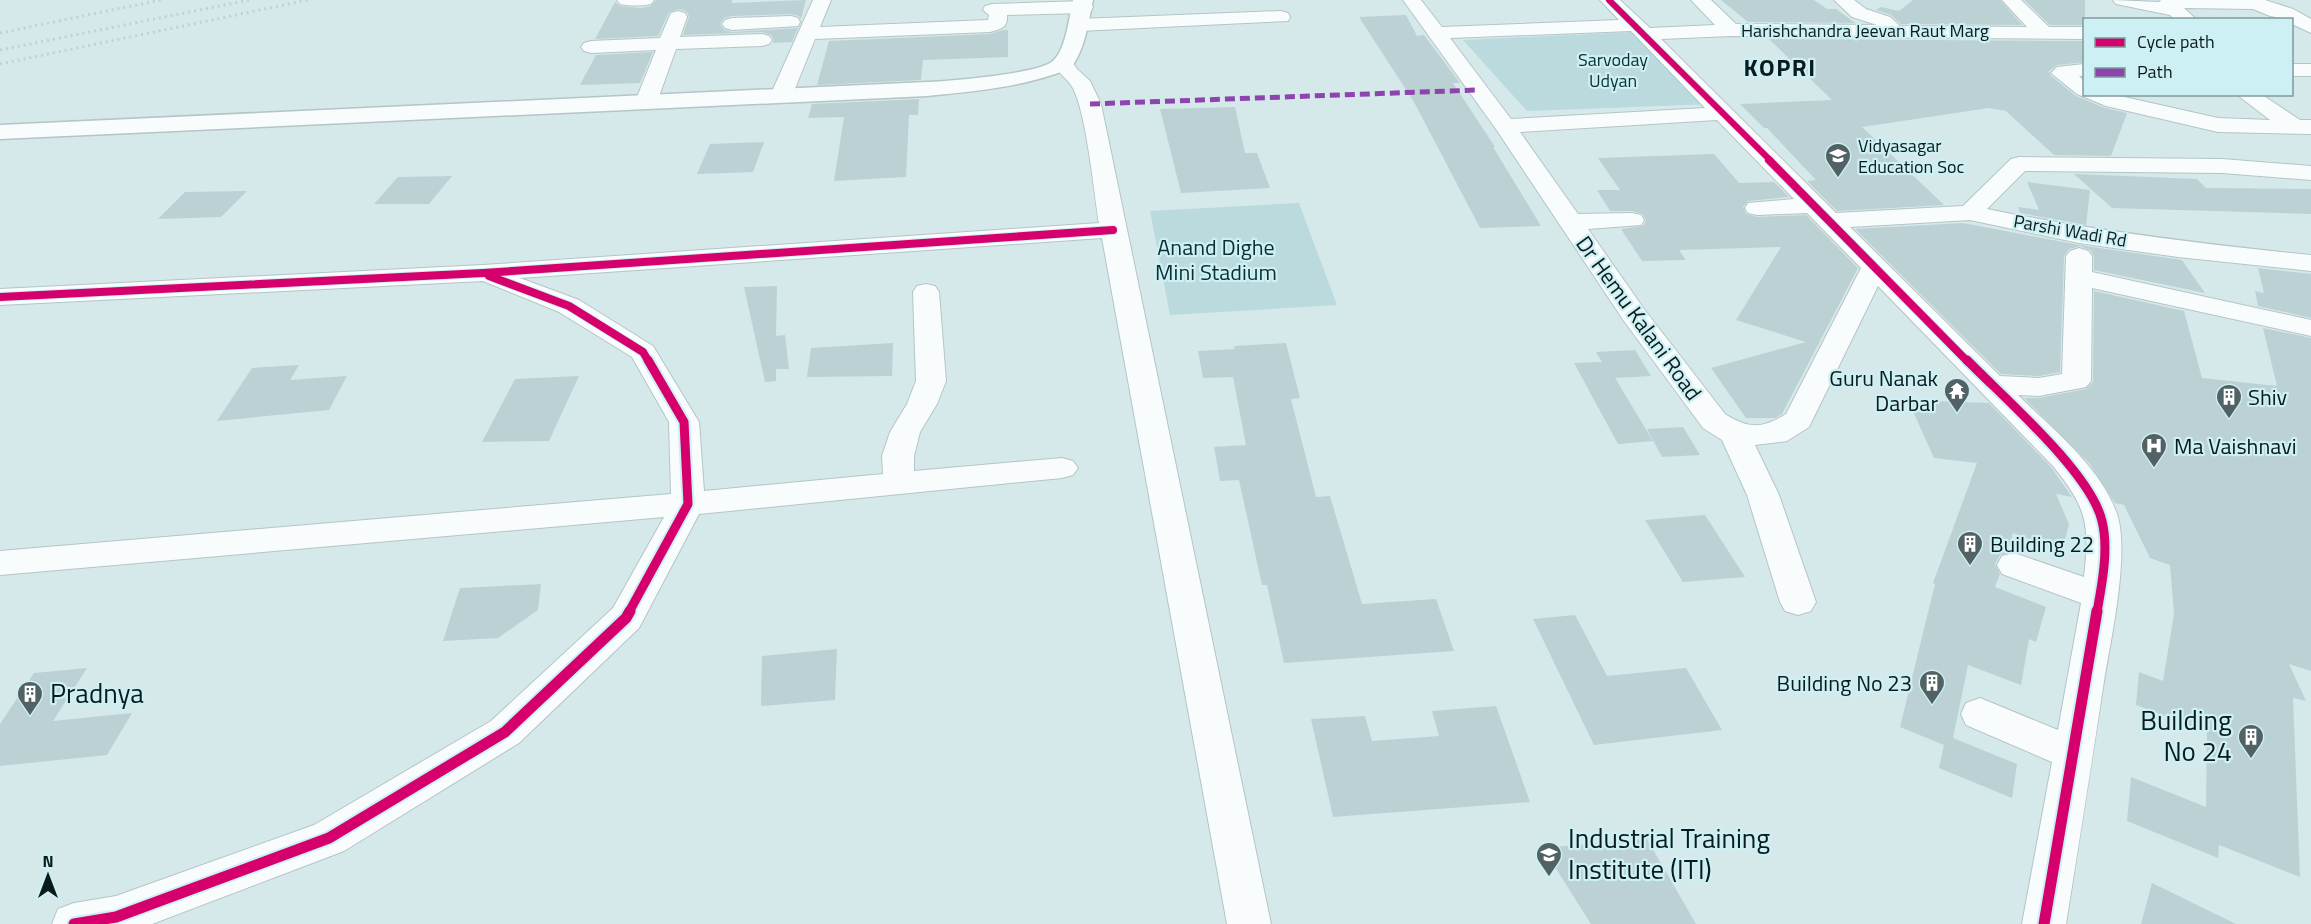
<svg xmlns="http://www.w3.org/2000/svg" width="2311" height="924" viewBox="0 0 2311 924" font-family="'Titillium Web',sans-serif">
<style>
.green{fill:#bbdadd}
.building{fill:#bbd1d4}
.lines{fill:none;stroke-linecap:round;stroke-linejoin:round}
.minor-casing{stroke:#b5c4c6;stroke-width:2}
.major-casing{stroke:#b5c4c6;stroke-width:3}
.minor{fill:#f9fcfc;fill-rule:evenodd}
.major{fill:#f9fcfc;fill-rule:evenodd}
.rail{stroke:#c8cece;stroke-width:3;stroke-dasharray:2 4;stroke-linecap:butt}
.quiet{stroke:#8e44ad;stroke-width:5;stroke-dasharray:10 5;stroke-linecap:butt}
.cycleway-far3-casing{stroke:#ccf0f4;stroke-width:8}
.cycleway-far2-casing{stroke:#ccf0f4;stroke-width:10}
.cycleway-far1-casing{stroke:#ccf0f4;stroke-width:13}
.cycleway-casing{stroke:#ccf0f4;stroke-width:15}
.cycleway-far3{stroke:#d6006c;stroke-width:6}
.cycleway-far2{stroke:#d6006c;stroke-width:8}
.cycleway-far1{stroke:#d6006c;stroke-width:9}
.cycleway{stroke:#d6006c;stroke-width:11}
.labels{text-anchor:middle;stroke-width:4.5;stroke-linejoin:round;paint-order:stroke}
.far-street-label{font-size:18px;fill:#0c1a1b;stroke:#ccf0f4}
.far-park-label{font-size:18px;fill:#0b2f32;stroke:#ccf0f4}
.far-poi-label{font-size:18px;fill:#0c1a1b;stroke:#ccf0f4;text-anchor:start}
.park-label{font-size:22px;fill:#0b2f32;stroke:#ccf0f4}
.street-label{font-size:22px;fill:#0c1a1b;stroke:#ccf0f4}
.poi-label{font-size:22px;fill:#0c1a1b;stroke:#ccf0f4;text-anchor:start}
.far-district-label{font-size:24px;font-weight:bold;letter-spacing:1.5px;fill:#0c1a1b;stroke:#ccf0f4}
.near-poi-label{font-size:27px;fill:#0c1a1b;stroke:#ccf0f4;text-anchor:start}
</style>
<rect width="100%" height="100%" fill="#d5e9eb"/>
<g class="green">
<path d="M1636,32L1714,104L1527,111L1463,40Z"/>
<path d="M1299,203L1337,305L1170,315L1150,211Z"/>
</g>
<g class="building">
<path d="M656,0H732V3L806,0L801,19L799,16L791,14L732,16L724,18L720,24L724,30L732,32L798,28L792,42L773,43L774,40L771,35L762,32L683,35L689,16L686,11L679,9L669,12L658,36L595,39L615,2L620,6L640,8L651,6Z"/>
<path d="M1721,0H1814L1827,9H1836L1855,23L1748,22Z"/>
<path d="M1913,0H2000L2022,25L1901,24L1891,15L1876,10L1881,7L1899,11Z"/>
<path d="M2024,0H2085V25H2050Z"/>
<path d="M1406,15L1417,36L1424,35L1460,83H1453L1495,147H1493L1541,226L1480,228L1414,102L1359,17Z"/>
<path d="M1003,30H1008V57L923,60L921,80L817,85L829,41L990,34Z"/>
<path d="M1769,39L2085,41V62L2057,65L2049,71L2050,75L2076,96L2105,108L2127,113L2111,156L2054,155L2006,111L1989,108L1862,127L1944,205L1837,211L1807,181L1816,180L1767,128H1764L1740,104L1832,100Z"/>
<path d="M653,52L640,83L580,85L596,55Z"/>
<path d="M919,99L918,115H909L906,177L834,181L844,117L808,118L812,104Z"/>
<path d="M1235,107L1245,153H1257L1270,188L1181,193L1160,109Z"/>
<path d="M764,142L753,172L697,174L710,144Z"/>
<path d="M1714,154L1739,183L1774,182L1789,197L1748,201L1743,207L1746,214L1757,217L1806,215L1858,268L1782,414L1775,418H1746L1711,368L1806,342L1736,320L1781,247L1679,250L1686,260L1642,261L1621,229L1643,226L1646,221L1643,214L1632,211H1610L1597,190H1620L1598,158Z"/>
<path d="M2074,174L2197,179L2206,188L2311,189V214L2112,208Z"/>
<path d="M452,176L429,204H374L398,177Z"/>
<path d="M2027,182L2090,190L2086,225L2020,213L2018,207L2039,210Z"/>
<path d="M247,191L221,217L158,219L185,192Z"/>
<path d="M1963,223L2079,245L2182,260L2205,293L2094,270V256L2090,250L2080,246L2069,249L2064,256L2060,372L2039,376L2001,374L1855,229Z"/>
<path d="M2258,268L2311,274V318L2258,306L2255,291L2264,293Z"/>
<path d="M777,286L776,336L785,335L789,369H776V381L765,382L744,287Z"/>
<path d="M2094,291L2184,311L2202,378L2277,386L2263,328L2311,338V671L2289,664L2306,701L2293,698L2300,877L2219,845L2218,858L2127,821L2131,777L2206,807L2207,732L2136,705L2139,672L2163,681L2174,614L2170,565L2150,558L2124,505L2115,503L2089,463L2024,398H2039L2086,389L2093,382Z"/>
<path d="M893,343L892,376L807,377L811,348Z"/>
<path d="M1286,343L1300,398L1291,399L1316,497L1330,496L1362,604L1436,599L1454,651L1284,663L1267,585H1262L1239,480L1220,481L1214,447L1246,445L1233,377L1203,378L1198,351L1235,349L1234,346Z"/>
<path d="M1635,350L1651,376L1615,378L1653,441L1618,444L1574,363L1602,362L1596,352Z"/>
<path d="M299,365L290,380L347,376L329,410L217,421L252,368Z"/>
<path d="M579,376L549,441L482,442L515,379Z"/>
<path d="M1908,400L1989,403L2051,467L2072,497L2056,494L2069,524L2062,551L2013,533L2007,553L2000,555L1995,564L2000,574L1995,587L2046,607L2036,642L2029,639L2021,685L1968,665L1953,738L2017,764L2012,798L1939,768L1944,745L1900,727L1935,584L1933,583L1977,463L1934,458Z"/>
<path d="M1683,427L1700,455L1662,457L1647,429Z"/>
<path d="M1705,515L1745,577L1683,582L1645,520Z"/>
<path d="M541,584L538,610L498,638L443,641L460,588Z"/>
<path d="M1575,615L1607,676L1686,668L1722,730L1594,745L1533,619Z"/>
<path d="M837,649L835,700L761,706L762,656Z"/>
<path d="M87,668L53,721L132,713L107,755L0,766V724L34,673Z"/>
<path d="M1496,706L1530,802L1333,817L1311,719L1365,716L1372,741L1439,736L1432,711Z"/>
<path d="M1647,839L1696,924H1591L1543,848Z"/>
<path d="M2152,883L2236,924H2141Z"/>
</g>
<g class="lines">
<defs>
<g id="minor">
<path d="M617,0H654L651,4C641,6 630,6 620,4Z"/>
<path d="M813,0H831L820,27L988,20L989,15L983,10L985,6L992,4L1084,1L1091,3L1093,7L1091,11L1084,13L1007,15C1008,28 1001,29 990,32L815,39L792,96L788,100L781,102L774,100L770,96Z"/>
<path d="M1403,0H1421L1442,27L1619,20L1600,0H1620L1650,28L1715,25L1691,0H1711L1736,24L1877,25L1852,17L1834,0H1854L1866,9L1890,17L1900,26L2027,27L2002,0H2021L2049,27H2084V39L1731,36L1661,39L1836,213L1963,206L2011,159L2019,157L2222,159L2311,166V180L2222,173L2025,171L1987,209C2095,231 2202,244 2311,255V271L2178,257L2079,243L1970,220L1850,227L2000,376L2039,378L2062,374L2066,256L2070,251L2079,248L2088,251L2092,256V272L2311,320V336L2092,288L2091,381L2086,387L2039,396L2018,395C2053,430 2100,466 2117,514C2130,552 2111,639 2104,681C2092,762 2079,843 2066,924H2022L2052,762L1966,725L1961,714L1966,703L1980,698L2058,730L2081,603L2002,574L1997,565L2002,556L2014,553L2084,577C2090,524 2087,508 2053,466L1878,286L1809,427L1787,441L1755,445L1779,495L1816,602L1811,611L1798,615L1785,611L1780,602L1747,495L1722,440L1703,428L1624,321L1496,129ZM1631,31L1705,108L1511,119L1450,38ZM1717,120L1794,199L1748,203L1745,208L1748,213L1757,215L1807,213L1861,268L1786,414C1762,429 1749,429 1725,414L1644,309L1588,229L1641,225L1644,220L1641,215L1632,213L1578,214L1520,132Z"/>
<path d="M2113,0L2159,2L2161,0H2265L2293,9L2311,19V33L2292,24V20L2270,16L2253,9L2184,8L2197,20H2175L2170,15L2116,4Z"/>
<path d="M678,11L685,13L687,17L680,37L762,34L769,36L772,40L769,44L762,46L676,49L657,102L654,107L646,108L638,107L635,102L656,50L591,53L584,51L581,47L584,43L591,41L660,38L671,13Z"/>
<path d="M1281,11L1288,13L1290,17L1288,21L1079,31L1072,29L1069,25L1072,21L1079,19Z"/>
<path d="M791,16L798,18L800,22L798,26L732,30L725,28L722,24L725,20L732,18Z"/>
<path d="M1064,58L1071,60L1077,69L1090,81L1101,104L1271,924H1227L1102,238L520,278L579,300L653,346L699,422L704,491L883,474L882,456L890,432L907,404L916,381L913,292L917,286L926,284L935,286L939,292L946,381L937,404L920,432L914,456V471L1062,458L1073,461L1078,468L1073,475L1062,478L699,514L639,628L519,743L344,851L152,924H52L58,909L74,903L116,896L314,825L491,721L613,608L664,517L0,575V551L671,494L669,422L632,357L559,312L483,281L0,305V289L483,265L1099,223C1094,193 1086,107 1071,85C1066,78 1060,75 1054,64L1057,60Z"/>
<path d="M2084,64V76H2079L2084,81V94H2111L2218,118L2270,120L2236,94H2261L2300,120H2311V134L2218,132L2106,106L2077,94L2051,73L2057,67Z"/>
<rect x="2292" y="64" width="19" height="12"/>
</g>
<path id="major" d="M1073,0H1093C1088,24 1085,49 1071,68C1025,87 977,91 927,96L0,139V125L927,82C948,81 1042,74 1054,60C1066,48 1069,18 1073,0Z"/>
</defs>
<use href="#minor" class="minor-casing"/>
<use href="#major" class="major-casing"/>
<use href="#minor" class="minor"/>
<use href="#major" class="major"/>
<g class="rail">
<path d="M0,33L161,0"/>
<path d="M0,50L249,0"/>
<path d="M0,64L308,0"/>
</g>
<path class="quiet" d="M1090,104L1477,90"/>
<defs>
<path id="cycleway-far3" d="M1609,0L1771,161"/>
<g id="cycleway-far2">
<path d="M1769,160L1968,362"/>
<path d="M489,276L569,306L643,352L649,362"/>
<path d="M0,297L483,273L1113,230"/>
</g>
<g id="cycleway-far1">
<path d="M1967,360C2003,397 2091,473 2102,521C2109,549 2102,584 2097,612"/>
<path d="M629,612L688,504L684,422L648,360"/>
</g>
<g id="cycleway">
<path d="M74,924L116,917L329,838L505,732L626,618L630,611"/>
<path d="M2044,924L2097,611"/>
</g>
</defs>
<use href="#cycleway-far3" class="cycleway-far3-casing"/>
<use href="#cycleway-far2" class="cycleway-far2-casing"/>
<use href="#cycleway-far1" class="cycleway-far1-casing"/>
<use href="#cycleway" class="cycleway-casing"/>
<use href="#cycleway-far3" class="cycleway-far3"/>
<use href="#cycleway-far2" class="cycleway-far2"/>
<use href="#cycleway-far1" class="cycleway-far1"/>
<use href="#cycleway" class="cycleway"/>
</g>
<defs>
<symbol id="school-pin" viewBox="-11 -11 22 30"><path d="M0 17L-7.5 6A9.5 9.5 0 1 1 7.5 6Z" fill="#526264" stroke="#ccf0f4"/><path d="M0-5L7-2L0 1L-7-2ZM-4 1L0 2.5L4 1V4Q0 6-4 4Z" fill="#fff"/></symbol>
<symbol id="temple-pin" viewBox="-11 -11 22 30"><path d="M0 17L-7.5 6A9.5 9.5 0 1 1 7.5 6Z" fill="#526264" stroke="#ccf0f4"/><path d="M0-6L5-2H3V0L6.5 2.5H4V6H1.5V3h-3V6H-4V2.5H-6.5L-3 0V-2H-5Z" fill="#fff"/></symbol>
<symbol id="building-pin" viewBox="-11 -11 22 30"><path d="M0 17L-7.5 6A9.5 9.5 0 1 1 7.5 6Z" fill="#526264" stroke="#ccf0f4"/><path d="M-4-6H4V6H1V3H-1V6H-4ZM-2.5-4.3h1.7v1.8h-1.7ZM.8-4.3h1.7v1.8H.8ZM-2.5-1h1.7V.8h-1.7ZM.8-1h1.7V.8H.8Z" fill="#fff"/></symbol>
<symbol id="hospital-pin" viewBox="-11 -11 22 30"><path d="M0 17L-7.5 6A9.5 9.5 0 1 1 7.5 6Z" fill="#526264" stroke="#ccf0f4"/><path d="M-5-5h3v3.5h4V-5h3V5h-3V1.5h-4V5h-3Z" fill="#fff"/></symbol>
<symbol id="university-pin" viewBox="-11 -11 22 30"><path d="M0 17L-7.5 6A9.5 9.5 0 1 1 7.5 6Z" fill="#526264" stroke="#ccf0f4"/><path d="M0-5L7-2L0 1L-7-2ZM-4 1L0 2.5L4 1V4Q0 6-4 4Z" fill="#fff"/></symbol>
</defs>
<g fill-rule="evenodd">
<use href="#school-pin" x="1823" y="141" width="30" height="40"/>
<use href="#temple-pin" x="1942" y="376" width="30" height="40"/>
<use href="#building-pin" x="2214" y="382" width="30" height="40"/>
<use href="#hospital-pin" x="2139" y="431" width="30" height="40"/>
<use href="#building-pin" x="1955" y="529" width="30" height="40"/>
<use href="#building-pin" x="1917" y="668" width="30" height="40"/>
<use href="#building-pin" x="15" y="679" width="30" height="40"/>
<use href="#building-pin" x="2236" y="722" width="30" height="40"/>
<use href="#university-pin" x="1534" y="840" width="30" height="40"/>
</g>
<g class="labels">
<g class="far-street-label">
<text x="1865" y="37">Harishchandra Jeevan Raut Marg</text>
<text transform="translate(2070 231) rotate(10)" y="6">Parshi Wadi Rd</text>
</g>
<g class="far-park-label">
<text x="1613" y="66">Sarvoday<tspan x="1613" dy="21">Udyan</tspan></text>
</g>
<g class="far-poi-label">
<text x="1858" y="152">Vidyasagar<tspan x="1858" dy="21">Education Soc</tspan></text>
</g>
<g class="park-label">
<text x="1216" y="255">Anand Dighe<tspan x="1216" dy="25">Mini Stadium</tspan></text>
</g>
<g class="street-label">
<text transform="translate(1639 318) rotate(54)" y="8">Dr Hemu Kalani Road</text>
</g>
<g class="poi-label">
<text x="1938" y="386" text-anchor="end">Guru Nanak<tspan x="1938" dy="25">Darbar</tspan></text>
<text x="2248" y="405">Shiv</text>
<text x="2174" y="454">Ma Vaishnavi</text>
<text x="1990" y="552">Building 22</text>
<text x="1912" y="691" text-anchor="end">Building No 23</text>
</g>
<g class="far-district-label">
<text x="1780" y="76">KOPRI</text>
</g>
<g class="near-poi-label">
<text x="50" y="703">Pradnya</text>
<text x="2232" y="730" text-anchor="end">Building<tspan x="2232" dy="31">No 24</tspan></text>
<text x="1568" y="848">Industrial Training<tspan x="1568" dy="31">Institute (ITI)</tspan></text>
</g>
</g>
<rect x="2083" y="18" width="210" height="78" fill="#ccf0f4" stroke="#7f9a9d" stroke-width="1.5"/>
<rect x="2095" y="38" width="30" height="9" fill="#d6006c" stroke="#7f9a9d" stroke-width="1.5"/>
<text x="2137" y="48" font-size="18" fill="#0c1a1b">Cycle path</text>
<rect x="2095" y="68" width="30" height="9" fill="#8e44ad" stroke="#7f9a9d" stroke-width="1.5"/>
<text x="2137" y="78" font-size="18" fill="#0c1a1b">Path</text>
<g transform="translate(48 876)" stroke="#ccf0f4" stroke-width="4.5" paint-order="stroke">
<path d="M0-4.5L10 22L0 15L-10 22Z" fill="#0c1a1b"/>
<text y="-9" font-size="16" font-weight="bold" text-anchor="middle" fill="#0c1a1b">N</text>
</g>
</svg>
